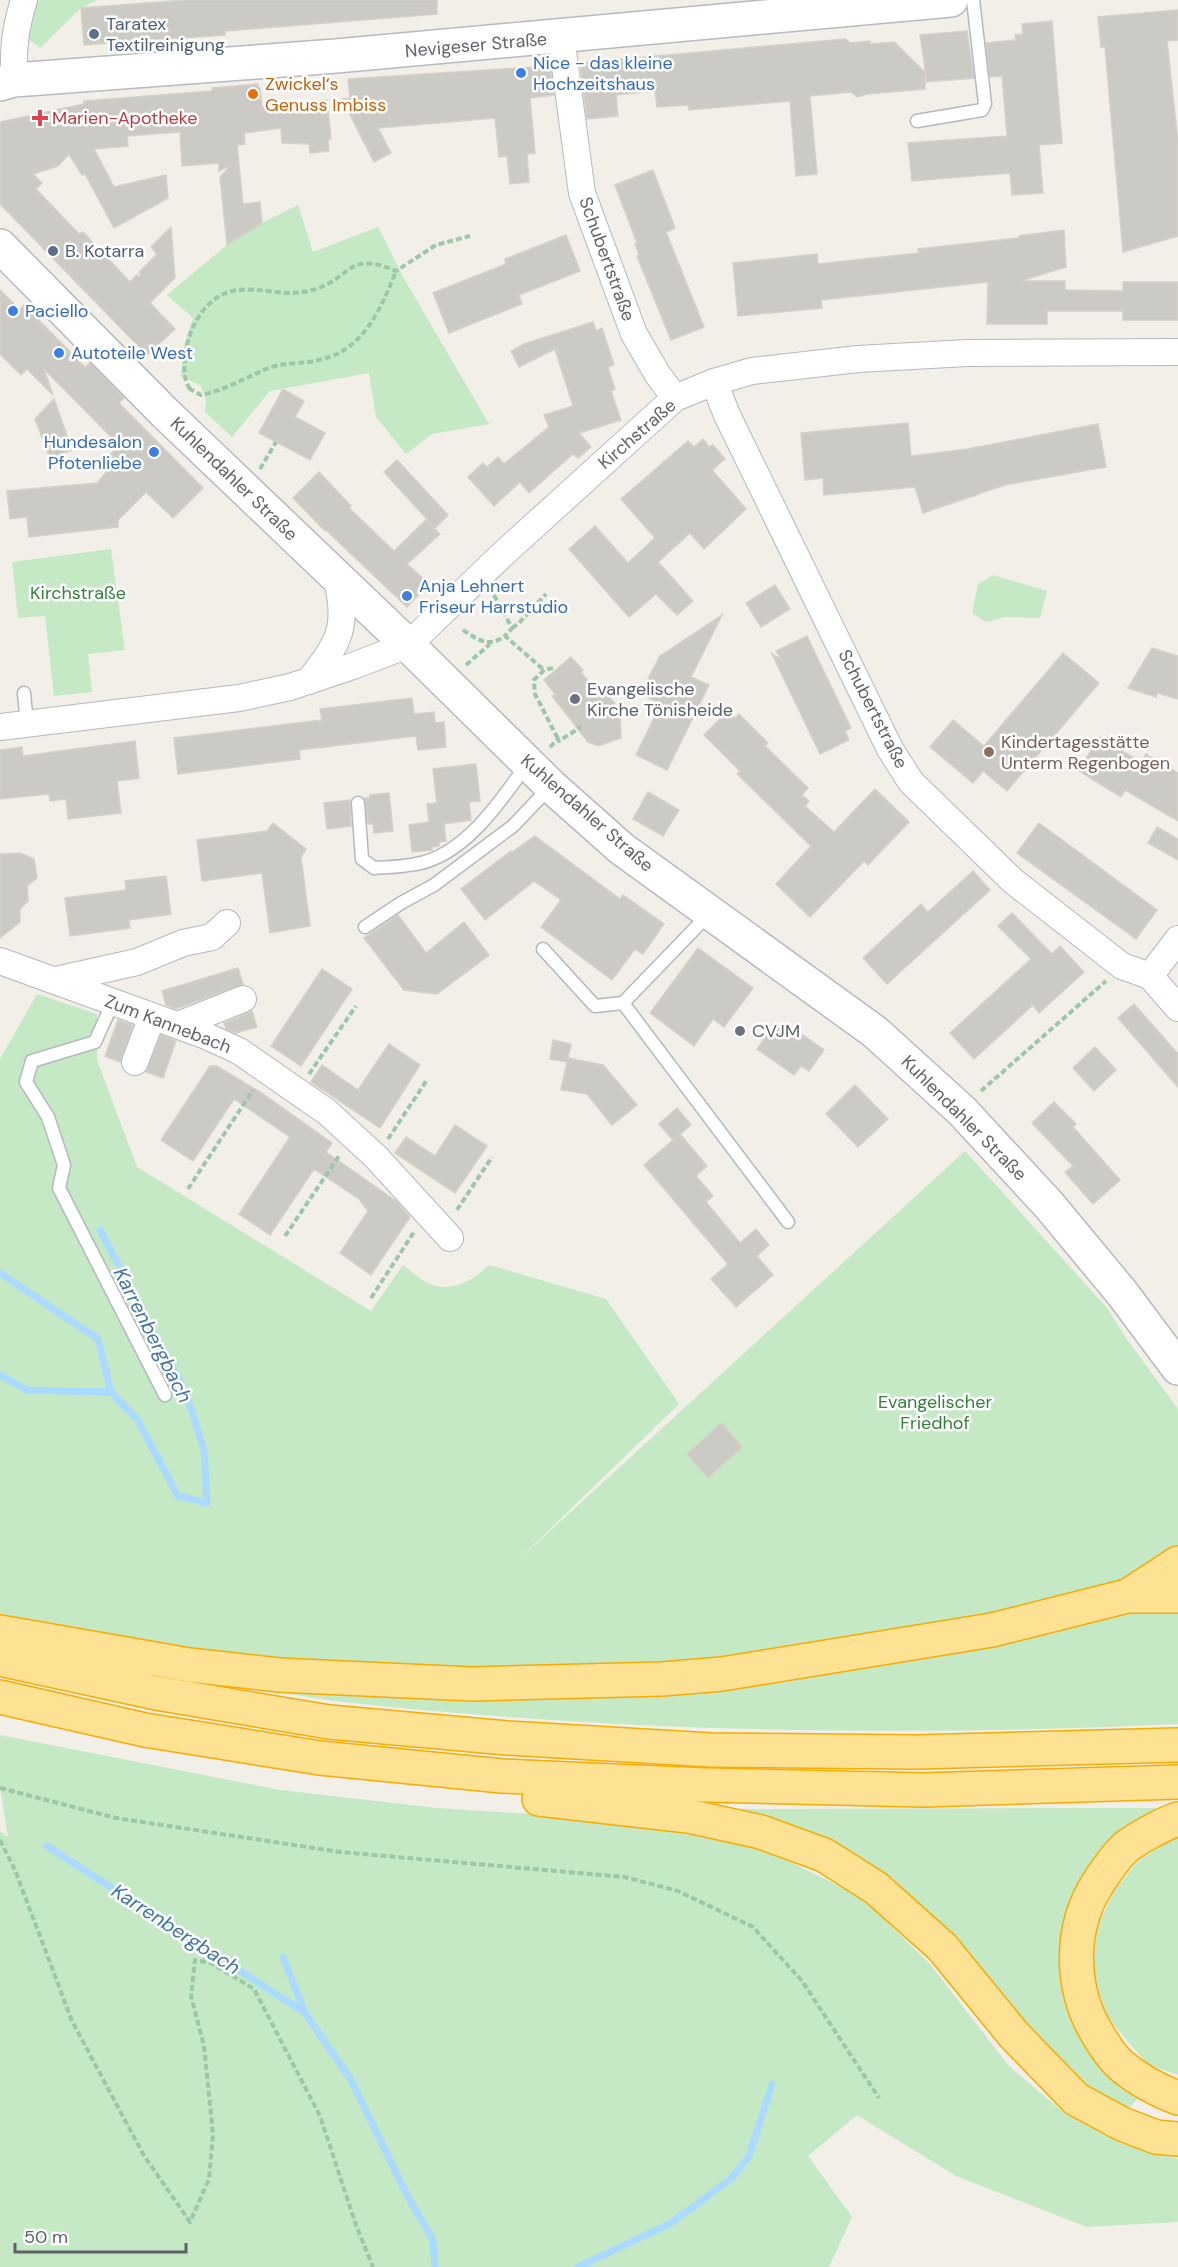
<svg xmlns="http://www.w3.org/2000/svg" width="1178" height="2267" viewBox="0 0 1178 2267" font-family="'DM Sans',sans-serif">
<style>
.green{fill:#c5e8c5}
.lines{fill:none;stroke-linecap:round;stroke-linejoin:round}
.stream{stroke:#aadaff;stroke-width:7}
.building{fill:#cccac5;stroke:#d6d1c6;stroke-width:1.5}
.lane-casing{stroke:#b5b8bc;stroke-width:15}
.street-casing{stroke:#b5b8bc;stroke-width:28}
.secondary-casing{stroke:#b6babf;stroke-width:36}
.highway-casing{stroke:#f9ab00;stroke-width:36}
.path{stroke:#9cc7a9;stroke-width:4;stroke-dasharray:6 3;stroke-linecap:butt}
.lane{stroke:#fff;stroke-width:12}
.street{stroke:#fff;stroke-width:26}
.secondary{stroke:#fff;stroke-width:33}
.highway{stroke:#fde293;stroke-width:33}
.service-dot{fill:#5c6f8a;stroke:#fff;stroke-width:2}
.shop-dot{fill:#3f7fe0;stroke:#fff;stroke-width:2}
.food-dot{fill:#e8710a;stroke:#fff;stroke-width:2}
.health-dot{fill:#e0444e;stroke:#fff;stroke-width:2}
.worship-dot{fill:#6b7280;stroke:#fff;stroke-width:2}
.education-dot{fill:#8d6e63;stroke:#fff;stroke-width:2}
.labels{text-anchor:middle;stroke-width:5;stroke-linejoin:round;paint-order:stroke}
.service-label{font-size:18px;fill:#4e5e75;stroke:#fff;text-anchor:start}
.street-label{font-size:18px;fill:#5f6368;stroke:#fff}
.shop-label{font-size:18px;fill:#366cbe;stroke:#fff;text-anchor:start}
.food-label{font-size:18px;fill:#c56008;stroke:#fff;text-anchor:start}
.health-label{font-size:18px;fill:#be3a42;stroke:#fff;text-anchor:start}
.park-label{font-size:18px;fill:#348238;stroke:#fff}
.worship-label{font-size:18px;fill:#5b616d;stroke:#fff;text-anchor:start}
.education-label{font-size:18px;fill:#785e54;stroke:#fff;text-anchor:start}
.water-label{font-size:20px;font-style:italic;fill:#4174aa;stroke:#fff}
</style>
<rect width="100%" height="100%" fill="#f1efe8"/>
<g class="green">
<path d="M39,0H98L81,8L40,48L19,32Z"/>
<path d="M298,205L313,252L378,227L406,282L489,424L432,434L406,454L376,417L369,373L270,391L232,437L205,412L206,401L201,386L181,376L184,346L193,318L167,295L227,245L262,223Z"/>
<path d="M111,549L125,650L88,654L92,692L54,696L45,616L18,618L12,562Z"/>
<path d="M993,575L1047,591L1040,618L1005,617L986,622L972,613L978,584Z"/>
<path d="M37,994L97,1014V1060L137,1167L371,1311L403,1265C411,1271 418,1278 426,1282C449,1295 473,1281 489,1265L606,1299L679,1404L515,1563L965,1151L1107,1308L1126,1338L1178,1409V1546L1156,1563L1114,1583L990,1614L858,1641L661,1665L601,1664L473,1668L280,1662L188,1653L0,1617V1059Z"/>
<path d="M1157,1609L1178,1613V1724C903,1737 626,1732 352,1703C315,1699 277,1692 240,1686L573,1694L1118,1613Z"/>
<path d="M0,1735L280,1790L437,1808L593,1818L759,1847L860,1896L930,1964L1009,2066L1062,2111L1120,2143L1178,2159V2222L1087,2227L956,2176L857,2115L808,2156L852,2217L829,2267H0V1831L8,1837L0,1786Z"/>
<path d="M1158,1808L1129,1825L1102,1850L1086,1871L1062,1927L1059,1975L1063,1999L1072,2025L1097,2064L1137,2099L1124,2115L1079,2083L1020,2021L997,1988L951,1933L892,1878L830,1843L775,1822L735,1809Z"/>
<path d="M1178,1836V2075L1147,2064L1109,2019L1093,1976L1097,1927L1114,1891L1139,1860Z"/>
</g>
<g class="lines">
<g class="stream">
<path d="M0,1273L98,1339L111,1392"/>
<path d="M0,1375L27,1390L111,1392L137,1419L178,1496L207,1503L204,1450L186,1393L100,1230"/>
<path d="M47,1846L305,2013L351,2080L407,2195L433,2240L435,2267"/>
<path d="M283,1957L305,2013"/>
<path d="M578,2267L671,2223L732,2178L749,2156L772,2084"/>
</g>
</g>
<g class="building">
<path d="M186,0H437V14L225,31V35L84,45L81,8Z"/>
<path d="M1178,10V40L1167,41L1178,142V236L1123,252L1105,47H1101L1098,17Z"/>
<path d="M1052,21L1062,143L1039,145L1043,193L1012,195L1010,173L912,181L908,143L1007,136L1002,76L990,77L986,43L1016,40L1015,35L1023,34L1022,24Z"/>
<path d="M967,31L974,78L927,82L920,35Z"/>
<path d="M845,39L851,43L870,41V44L894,42L925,72V89L867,94L857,97L851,92L810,96L817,174L796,176L790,101L689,110L688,105L657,107L655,91L616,95L618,116L587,119L580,63Z"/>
<path d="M550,66L554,95L530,98L535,153L527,154L529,182L510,184L507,156L499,157L495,118L378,128L391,153L374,162L342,99L350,98L348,79Z"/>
<path d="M258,84V87L260,88L262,106L327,100L331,139H328L329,151L310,153L309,144L282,143L281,128L244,133L245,144L237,145L243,204L260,202L262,223L227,245L220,177L231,165L219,171V163L182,166L180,132L127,136L128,146L94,149L114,187L166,175L168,198L114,228L85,174L82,175L69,154L58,166L33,174L42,183L36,189L79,234L83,232L130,282L137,275L139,277L141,275L139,272L157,254L151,247L171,227L175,278L150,303L175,329L147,355L0,204V122L84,104V101L212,91V88Z"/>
<path d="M653,170L675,228L666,232L704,327L671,340L637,256L639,255L635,244L637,243L615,185Z"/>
<path d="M1064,230L1066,267L1021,281H1065V290L1123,291V282H1178V320H1123V311H1047V324H987L988,282L821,300L822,308L738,316L733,263L817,254L818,264L919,253L918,249L1019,238V236Z"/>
<path d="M566,235L580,271L519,295L522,304L449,333L433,293L506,264L505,259Z"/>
<path d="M0,290L20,310L24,305L85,367L90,363L124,398L119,403L203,488L173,518L146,492L118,520V527L29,537L27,517L10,519L7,491L97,483L116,461L110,455L119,445L44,369L53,395L27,369L21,375L0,354Z"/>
<path d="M593,322L596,331L602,328L614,365L608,367L615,389L611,391L621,420L579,433L591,447L578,458L573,454L529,493L520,482L494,506L468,477L483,463L487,467L498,457L504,464L549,427L544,415L573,406L555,349L519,367L511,351L524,344Z"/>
<path d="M283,389L304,401L295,417L325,433L310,460L259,433Z"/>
<path d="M54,399L72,450L50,458L35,419Z"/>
<path d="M908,423L911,456L968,449L1098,424L1106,467L1005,485L923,513L915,487L824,495L823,478L805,480L801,433Z"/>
<path d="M703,439L709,447L713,445L725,459L712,470L746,509L704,549L690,533L658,562L693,601L677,615L656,594L629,617L569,549L595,526L628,563L655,538L621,499L688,441L694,447Z"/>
<path d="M397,460L448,515L435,528L384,472Z"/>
<path d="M319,472L351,506L349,508L394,551L426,520L440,534L407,564L429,584L407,607L326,530L325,531L293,498Z"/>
<path d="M775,585L790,609L761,627L746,603Z"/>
<path d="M722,615L691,677L709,685L667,770L636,755L661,704L640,694L660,656Z"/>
<path d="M807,636L851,728L845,731L849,740L820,754L772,654L782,660L776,651Z"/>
<path d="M1152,648L1178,656V699L1157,693L1156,697L1128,688Z"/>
<path d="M1063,653L1099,683L1007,791L983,771L973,783L930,747L953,720L984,746Z"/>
<path d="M571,657L583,670L581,672L602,699L608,695L620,710L621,738L598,746L588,742L552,696L555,694L544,680Z"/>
<path d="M412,698L414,714L434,712L435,723L444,722L446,747L418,750L416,736L299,750L300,759L178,774L174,738L322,720L320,709Z"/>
<path d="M728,711L735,718L739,714L768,743L765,746L808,788L802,795L809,801L805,806L834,832L875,789L909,822L868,865L864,861L810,917L776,884L811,846L737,774L740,771L704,735Z"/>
<path d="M1099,737L1141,762L1146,754L1178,773V821L1125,790L1121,797L1079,771Z"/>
<path d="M135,741L139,778L117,781L121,813L68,819L66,799L50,801L49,794L0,799V750L22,747L23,756Z"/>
<path d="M476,764L480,801L469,802L471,820L444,824L446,841L439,842V846L432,847V850L412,852L409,825L429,822L427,804L437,803L433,769Z"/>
<path d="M648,792L679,810L663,836L633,819Z"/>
<path d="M389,793L393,831L374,833L373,824H368L365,798H370V795Z"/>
<path d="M350,800L351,826L327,829L324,803Z"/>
<path d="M273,823L306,849L301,857L310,926L270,933L262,873L202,881L197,840L267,831Z"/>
<path d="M1039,823L1157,910L1136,939L1017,853Z"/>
<path d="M1157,827L1178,839V860L1148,843Z"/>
<path d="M535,836L620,899L623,895L664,924L643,954L635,949L612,980L541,927L561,900L534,881L485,920L461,889L511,851L512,852Z"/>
<path d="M20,853L34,859L37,878L27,886L28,901L20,909V922L0,938V854Z"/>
<path d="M973,871L990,890L887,984L863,958L921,904L928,912Z"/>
<path d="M166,876L171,914L129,920L130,928L70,936L65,898L126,890L125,881Z"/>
<path d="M1012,913L1052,954L1060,946L1084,972L1039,1013L1033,1005L974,1059L950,1033L1031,959L998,926Z"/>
<path d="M398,915L426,953L464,922L489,955L437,994L404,990L364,938Z"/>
<path d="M698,948L753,988L724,1027L713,1019L694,1046L650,1013Z"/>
<path d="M238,968L243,984L176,1009L166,1005L162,991Z"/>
<path d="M322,969L352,989L301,1066L271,1046Z"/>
<path d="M1134,1004L1178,1054V1087L1118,1018Z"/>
<path d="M252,1011L257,1027L236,1033L226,1029L224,1023Z"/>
<path d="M118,1020L133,1025L120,1062L105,1056Z"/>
<path d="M775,1024L799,1041L803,1035L824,1050L809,1071L801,1066L794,1075L757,1049Z"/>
<path d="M161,1035L176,1041L163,1078L146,1072Z"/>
<path d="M553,1040L571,1044L568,1058L603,1065L637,1105L612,1125L587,1094L561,1090L567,1062L550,1059Z"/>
<path d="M389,1044L420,1065L380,1128L311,1082L322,1065L358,1090Z"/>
<path d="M1095,1047L1116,1070L1094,1091L1073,1068Z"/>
<path d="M210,1066H217L260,1092L332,1143L326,1152L396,1201L410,1217L371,1275L340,1253L368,1211L359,1199L314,1169L270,1235L239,1214L290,1137L234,1099L193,1161L161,1140Z"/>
<path d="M855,1085L888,1119L858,1147L826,1114Z"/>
<path d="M1054,1102L1076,1124L1073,1127L1120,1180L1093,1204L1065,1172L1073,1166L1032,1123Z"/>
<path d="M677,1108L691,1125L673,1140L659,1124Z"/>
<path d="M455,1125L487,1146L455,1193L395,1153L406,1137L435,1156Z"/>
<path d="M680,1134L707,1166L696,1176L713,1196L706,1202L740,1243L756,1229L769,1245L757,1256L773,1275L736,1307L711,1279L728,1264L644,1165Z"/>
<path d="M721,1423L742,1447L708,1478L687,1454Z"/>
</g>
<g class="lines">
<defs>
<g id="lane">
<path d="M917,121L982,110L985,104L973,0"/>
<path d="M24,693L27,724"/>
<path d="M358,803L362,859L374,868C388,867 402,867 416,864C464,856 501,801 527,764"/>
<path d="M709,914L623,1003L788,1222"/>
<path d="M365,927L401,903L434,885L513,826L550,787"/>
<path d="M543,949L595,1006L623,1003"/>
<path d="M113,1002L95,1042L32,1061L26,1082L48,1117L64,1165L59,1188L165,1395"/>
</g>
<g id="street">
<path d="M561,37L582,193L634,334L658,375L675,398"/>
<path d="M14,80C13,49 15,29 24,0"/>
<path d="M714,382L727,415L890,749L911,782L1013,881L1122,966L1150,976L1178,1008"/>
<path d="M309,681C340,641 349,627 336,576"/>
<path d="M0,727L239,698L290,687L350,667L408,645L504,553L675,398L714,382L752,371L858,359L967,353L1178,352"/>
<path d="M0,961L204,1035L239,1051L327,1112L376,1157L450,1238"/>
<path d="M1150,976L1178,939"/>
<path d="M56,980L137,962L183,943L212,937L227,923"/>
<path d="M178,1025L243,999"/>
<path d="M135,1062L152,1017"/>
</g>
<g id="secondary">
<path d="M0,84L14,80L336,56L951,0"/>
<path d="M0,246L165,413L408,645L551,786L622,849L875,1032L962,1111L1049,1205L1122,1293L1178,1368"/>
</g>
<g id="highway">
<path d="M1129,1595L1178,1563"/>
<path d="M0,1632L189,1665L279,1675L472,1684L662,1679L722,1674L992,1630L1127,1596H1178"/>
<path d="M0,1659L156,1693L329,1722L507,1738L711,1750L917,1752L1178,1745"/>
<path d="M0,1697L145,1730L320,1758L502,1776L704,1785L924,1790L1178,1782"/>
<path d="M539,1799L688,1816L761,1832L824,1855L876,1888L942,1947L1014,2035L1076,2099L1122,2124L1156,2137L1178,2139"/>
<path d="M1178,1819C1163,1824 1138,1838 1126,1847C1115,1857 1106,1871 1098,1883C1068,1930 1070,1992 1100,2038C1106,2048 1114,2060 1123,2067C1139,2080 1159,2091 1178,2098"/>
</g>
</defs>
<use href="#lane" class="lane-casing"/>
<use href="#street" class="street-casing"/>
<use href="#secondary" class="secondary-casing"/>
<use href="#highway" class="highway-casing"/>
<g class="path">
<path d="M190,389C181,376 185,359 187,345C190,332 195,322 202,312C234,270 272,302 313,290C353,278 346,250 396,271L436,245L470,236"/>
<path d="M189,390L190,389L201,395C226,390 246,377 269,368C285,362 303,364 319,360C363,351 381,309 396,271"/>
<path d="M260,469L276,442"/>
<path d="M494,595L512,628L505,636"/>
<path d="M512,628L518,624L546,594"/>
<path d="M463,630C478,640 489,648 505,636L544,670"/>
<path d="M466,665L490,644"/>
<path d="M553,668L544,670L534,680L535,694L558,739"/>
<path d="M550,747L558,739L559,741L581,727"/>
<path d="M309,1074L356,1006"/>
<path d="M981,1091L1106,981"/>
<path d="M388,1139L427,1080"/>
<path d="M188,1189L253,1090"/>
<path d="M457,1210L492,1157"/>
<path d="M285,1236L339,1156"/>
<path d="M371,1298L414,1232"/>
<path d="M0,1788L116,1818L340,1852L624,1877L678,1891L753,1927L802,1981L879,2098"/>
<path d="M0,1840L15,1870L72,2021L143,2154L190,2222L209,2179L213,2134L204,2046L191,1996L195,1960L211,1963L254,1989L320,2116L356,2225L373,2267"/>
</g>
<use href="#lane" class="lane"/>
<use href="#street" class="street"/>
<use href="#secondary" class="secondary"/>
<use href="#highway" class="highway"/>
</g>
<g class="service-dot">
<circle cx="94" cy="34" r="6"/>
<circle cx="53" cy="251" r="6"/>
</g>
<g class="shop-dot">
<circle cx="521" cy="73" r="6"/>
<circle cx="13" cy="311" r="6"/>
<circle cx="59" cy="353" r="6"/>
<circle cx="154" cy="452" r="6"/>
<circle cx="407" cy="596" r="6"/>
</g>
<circle class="food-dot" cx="253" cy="94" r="6"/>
<path class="health-dot" d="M37 109h6v6h6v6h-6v6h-6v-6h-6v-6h6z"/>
<g class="worship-dot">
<circle cx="575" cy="699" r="6"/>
<circle cx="740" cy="1031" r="6"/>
</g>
<circle class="education-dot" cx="989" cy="752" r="6"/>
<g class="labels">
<g class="service-label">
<text x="106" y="30">Taratex<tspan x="106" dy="21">Textilreinigung</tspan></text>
<text x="65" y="257">B. Kotarra</text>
</g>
<g class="street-label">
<text transform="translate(476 45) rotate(-5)" y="6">Nevigeser Straße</text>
<text transform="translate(607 259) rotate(70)" y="6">Schubertstraße</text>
<text transform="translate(637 434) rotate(-41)" y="6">Kirchstraße</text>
<text transform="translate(234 479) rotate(44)" y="6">Kuhlendahler Straße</text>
<text transform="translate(873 709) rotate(63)" y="6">Schubertstraße</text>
<text transform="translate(587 813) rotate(41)" y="6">Kuhlendahler Straße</text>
<text transform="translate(168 1024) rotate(21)" y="6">Zum Kannebach</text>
<text transform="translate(964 1118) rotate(45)" y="6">Kuhlendahler Straße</text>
</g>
<g class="shop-label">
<text x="533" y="69">Nice - das kleine<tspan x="533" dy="21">Hochzeitshaus</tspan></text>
<text x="25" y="317">Paciello</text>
<text x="71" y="359">Autoteile West</text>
<text x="142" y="448" text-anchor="end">Hundesalon<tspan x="142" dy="21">Pfotenliebe</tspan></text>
<text x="419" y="592">Anja Lehnert<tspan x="419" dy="21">Friseur Harrstudio</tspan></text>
</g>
<g class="food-label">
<text x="265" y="90">Zwickel‘s<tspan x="265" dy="21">Genuss Imbiss</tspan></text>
</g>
<g class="health-label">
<text x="52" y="124">Marien-Apotheke</text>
</g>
<g class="park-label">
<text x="78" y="599">Kirchstraße</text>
<text x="935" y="1408">Evangelischer<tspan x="935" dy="21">Friedhof</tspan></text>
</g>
<g class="worship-label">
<text x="587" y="695">Evangelische<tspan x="587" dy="21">Kirche Tönisheide</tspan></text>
<text x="752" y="1037">CVJM</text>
</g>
<g class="education-label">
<text x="1001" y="748">Kindertagesstätte<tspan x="1001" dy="21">Unterm Regenbogen</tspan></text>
</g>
<g class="water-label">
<text transform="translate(153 1335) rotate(63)" y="7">Karrenbergbach</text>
<text transform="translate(176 1929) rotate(33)" y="7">Karrenbergbach</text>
</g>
</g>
<path d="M15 2243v9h171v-9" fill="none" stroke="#5f6368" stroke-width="3"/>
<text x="24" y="2243" font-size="18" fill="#5f6368" stroke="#ffffff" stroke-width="4.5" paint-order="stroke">50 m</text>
</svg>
